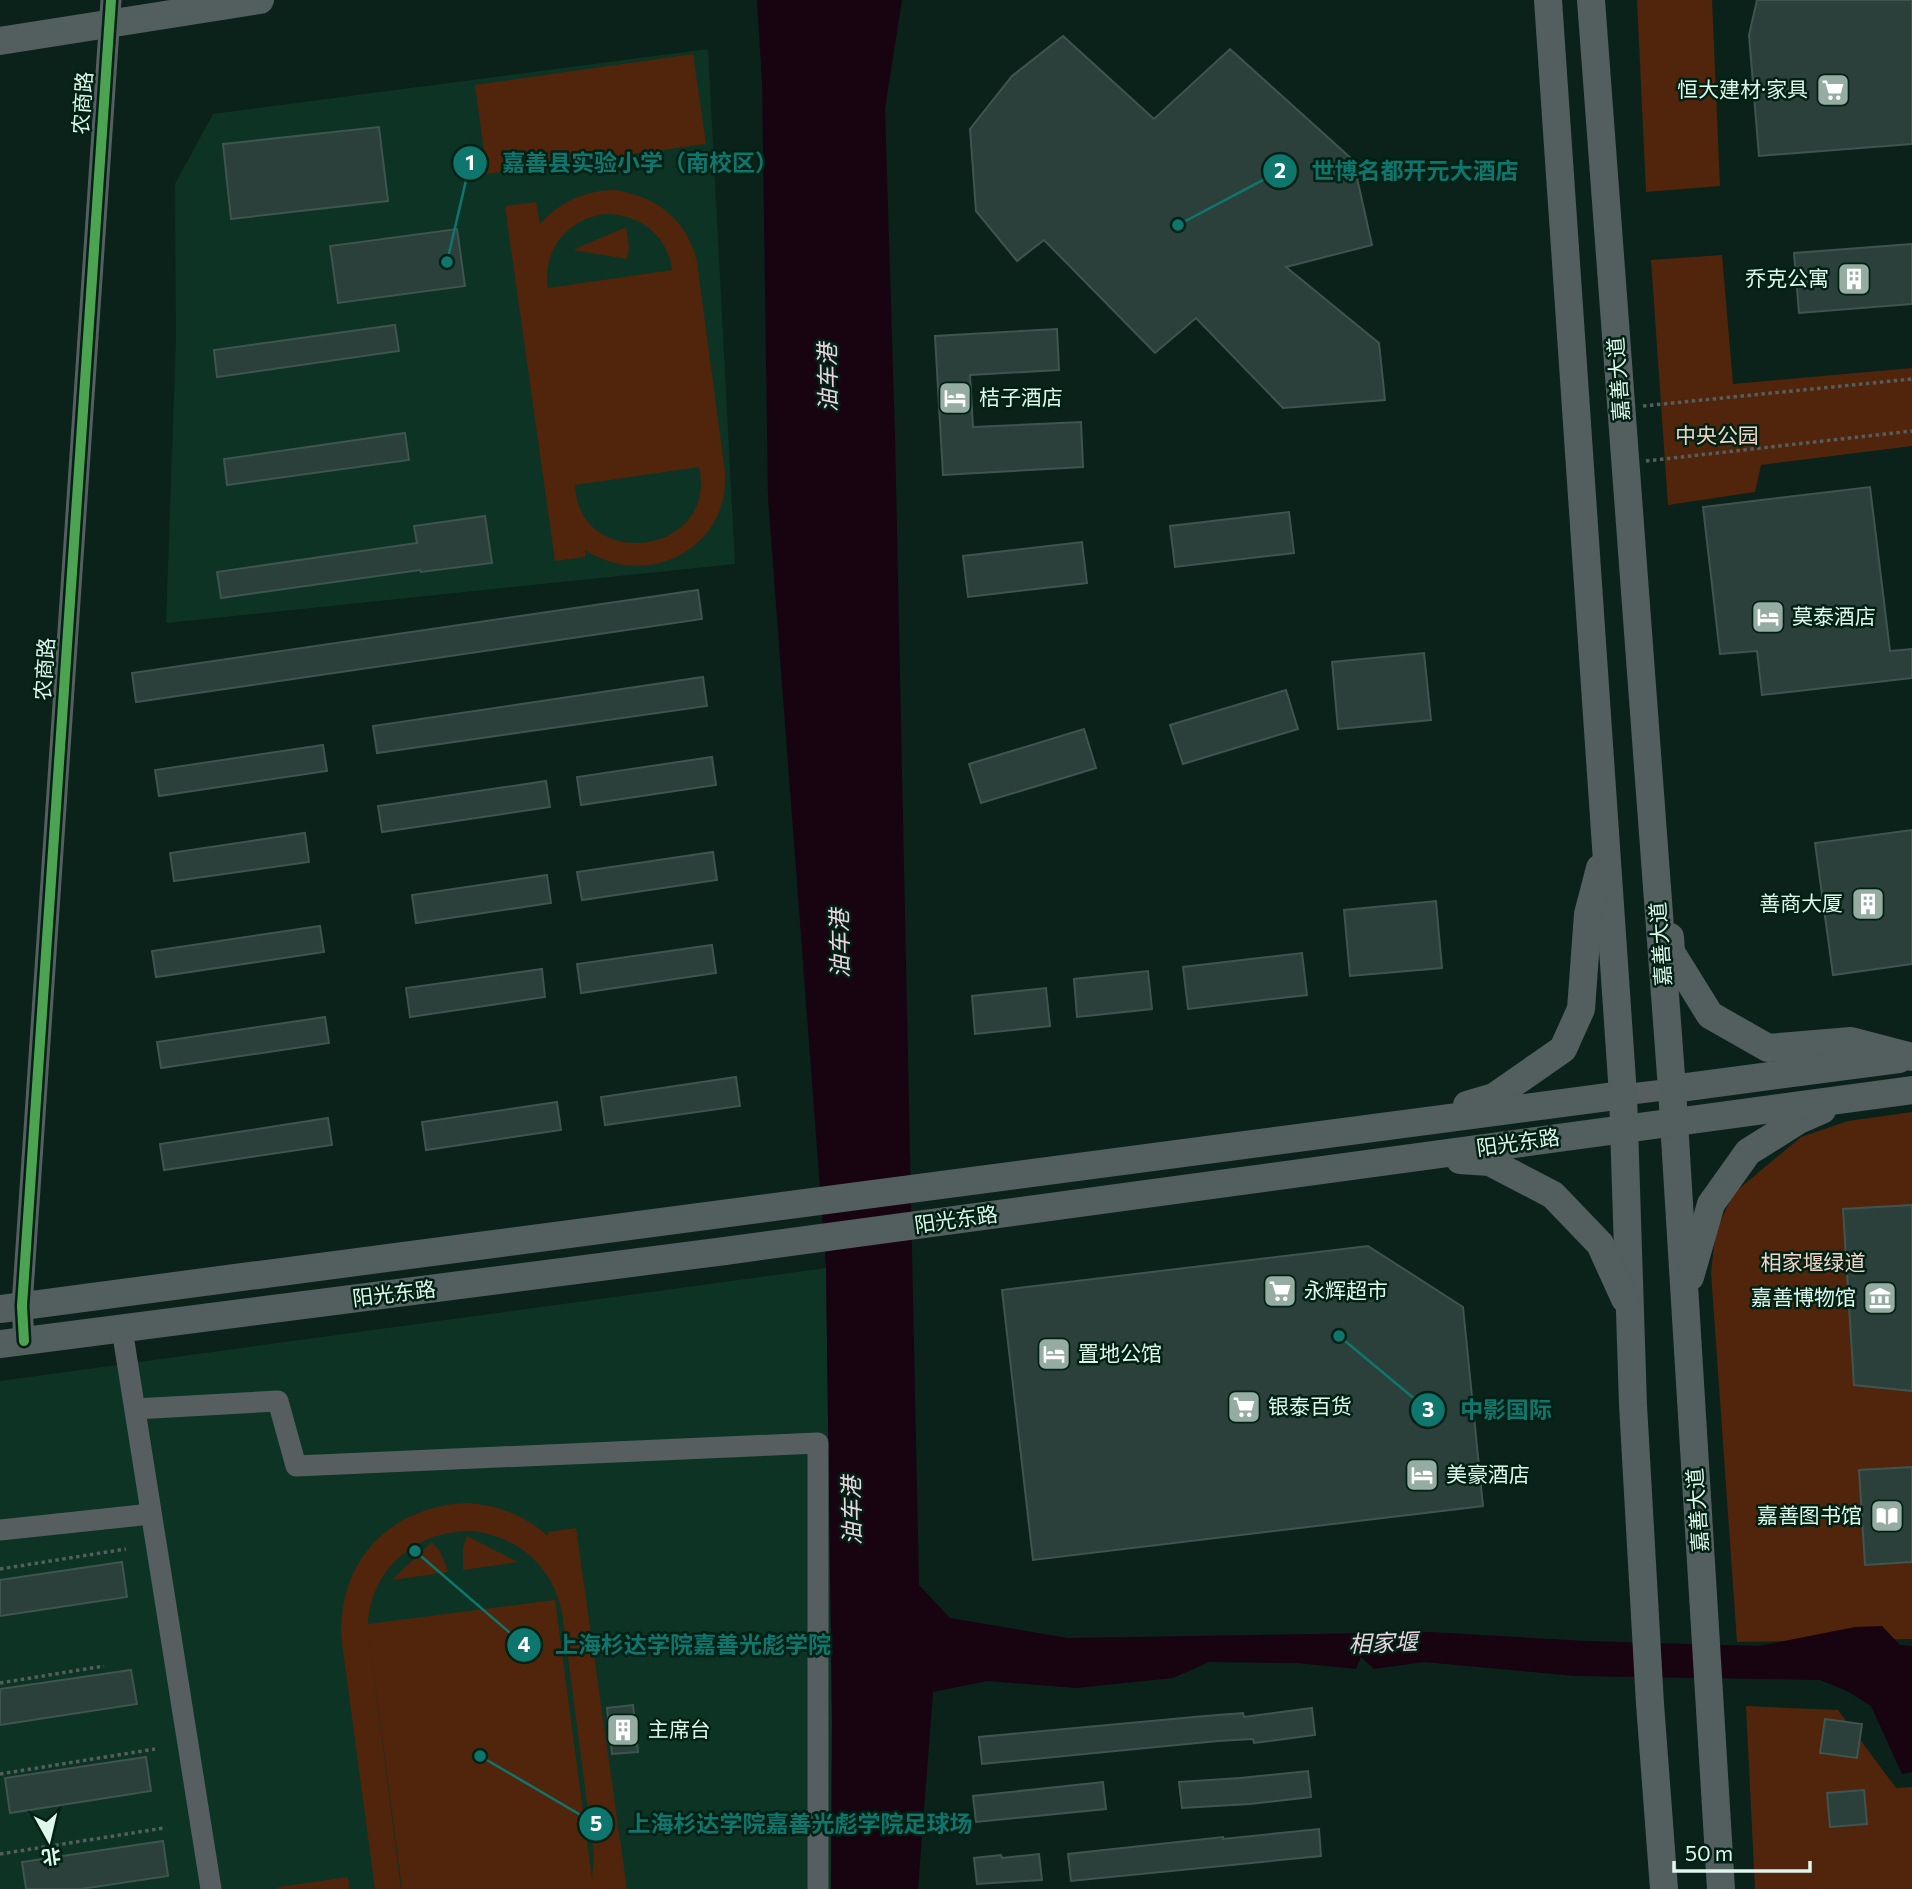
<svg xmlns="http://www.w3.org/2000/svg" width="1912" height="1889" viewBox="0 0 1912 1889" font-family="Commissioner,'Noto Sans SC',sans-serif">
<style>
.built{fill:#0d3325}
.green{fill:#50250c;fill-rule:evenodd}
.water{fill:#180311}
.building{fill:#2b403b;stroke:#3f544f;stroke-width:2}
.lines{fill:none;stroke-linecap:round;stroke-linejoin:round}
.path{stroke:#545e5c;stroke-width:3.5;stroke-dasharray:3.5 3.5;stroke-linecap:butt}
.minor{stroke:#575e60;stroke-width:21}
.major{stroke:#535e5f;stroke-width:28}
.cycleway-casing{stroke:#012115;stroke-width:15}
.cycleway{stroke:#4ca352;stroke-width:10}
.labels{text-anchor:middle;stroke-width:5;stroke-linejoin:round;paint-order:stroke}
.poi-label{font-size:21px;fill:#dff6ea;stroke:#012115;text-anchor:start}
.street-label{font-size:21px;fill:#dff6ea;stroke:#012115}
.park-label{font-size:21px;fill:#f1d4c8;stroke:#012115}
.water-label{font-size:23px;font-style:italic;fill:#eed3e1;stroke:#012115}
.leader{fill:none;stroke:#0f766e;stroke-width:2.5}
.callout-dot{fill:#0f766e;stroke:#012115;stroke-width:2.5}
.mark-label{font-size:21px;text-anchor:middle;font-weight:bold;fill:#fff}
.callout-label{font-size:23px;text-anchor:middle;font-weight:bold;fill:#0f766e;stroke:#012115;stroke-width:5;stroke-linejoin:round;paint-order:stroke}
</style>
<rect width="100%" height="100%" fill="#0a221a"/>
<g class="built">
<path d="M708,49L735,564L166,623L176,340L175,184L213,114Z"/>
<path d="M826,1268L832,1720L831,1889H0V1381Z"/>
</g>
<g class="green">
<path d="M1637,0H1712L1720,186L1646,192Z"/>
<path d="M693,54L706,144L487,174L475,85Z"/>
<path d="M614,190C656,196 688,220 697,262L725,472C730,548 648,591 585,550V557L555,561L505,206L536,202L540,224C560,202 583,191 614,190ZM606,214C640,214 668,236 672,270L548,288C542,250 568,218 606,214ZM699,467C719,555 579,574 575,485Z"/>
<path d="M626,227L629,248L627,259L573,250Z"/>
<path d="M1722,255L1733,384L1912,368V446L1761,465L1755,492L1668,505L1651,260Z"/>
<path d="M1912,1112V1639L1737,1642L1711,1272L1716,1230L1734,1193L1801,1137L1848,1121Z"/>
<path d="M467,1503C498,1505 524,1515 548,1536V1532L576,1528L627,1889H402L368,1628L401,1889H375L342,1643C335,1564 388,1506 467,1503ZM473,1531C519,1537 552,1566 562,1612L594,1856L592,1879L555,1600L368,1624C371,1567 418,1530 473,1531Z"/>
<path d="M467,1536L518,1562L463,1570V1548Z"/>
<path d="M432,1542L441,1553L448,1572L392,1580Z"/>
<path d="M1746,1706L1838,1710L1896,1788L1912,1787V1889H1755Z"/>
<path d="M348,1877L349,1889H276L279,1887Z"/>
</g>
<path class="water" d="M757,0H902L885,109L895,436L919,1585L950,1618L1068,1638L1431,1632L1586,1641L1759,1646L1855,1627L1882,1626L1900,1645L1912,1646V1772L1902,1774L1871,1706L1847,1691L1820,1680L1575,1676L1424,1662L1374,1669L1361,1657L1356,1669L1297,1663L1209,1662L1173,1678L1076,1688L988,1681L933,1692L918,1889H831L832,1720L826,1268L768,498L762,81Z"/>
<g class="building">
<path d="M1757,0H1912V144L1759,156L1749,35Z"/>
<path d="M1063,36L1154,119L1230,49L1353,160L1372,245L1286,267L1379,343L1385,400L1283,408L1196,318L1155,353L1044,240L1017,261L976,211L970,129L1012,76Z"/>
<path d="M379,127L388,201L231,219L223,144Z"/>
<path d="M457,229L465,286L338,303L330,246Z"/>
<path d="M1912,244V304L1799,313L1794,253Z"/>
<path d="M395,325L399,351L217,377L214,350Z"/>
<path d="M1057,329L1059,370L970,375L973,427L1081,422L1083,467L943,475L935,336Z"/>
<path d="M405,433L409,460L227,485L224,459Z"/>
<path d="M1870,487L1890,651L1912,649V678L1762,695L1757,651L1720,654L1703,507Z"/>
<path d="M1289,512L1294,553L1175,567L1170,526Z"/>
<path d="M485,516L492,563L421,572L420,570L221,598L217,572L417,543L414,526Z"/>
<path d="M1082,542L1087,583L968,597L963,556Z"/>
<path d="M698,590L702,619L136,702L132,673Z"/>
<path d="M1424,653L1431,720L1338,729L1332,662Z"/>
<path d="M703,677L707,706L377,753L373,726Z"/>
<path d="M1286,690L1298,729L1183,764L1170,725Z"/>
<path d="M1084,729L1096,768L981,803L969,764Z"/>
<path d="M323,745L327,771L159,796L155,770Z"/>
<path d="M712,757L716,785L581,805L577,777Z"/>
<path d="M546,781L550,807L382,832L378,806Z"/>
<path d="M1912,830V964L1833,975L1815,843Z"/>
<path d="M305,833L309,862L174,881L170,853Z"/>
<path d="M713,852L717,880L582,900L577,872Z"/>
<path d="M547,875L551,903L416,923L412,895Z"/>
<path d="M1436,901L1442,968L1350,976L1344,910Z"/>
<path d="M320,926L324,952L156,977L152,951Z"/>
<path d="M712,945L716,973L581,993L577,964Z"/>
<path d="M1302,953L1307,995L1188,1009L1183,967Z"/>
<path d="M542,969L545,997L410,1017L406,988Z"/>
<path d="M1148,971L1152,1009L1077,1017L1074,979Z"/>
<path d="M1046,988L1050,1026L975,1034L972,996Z"/>
<path d="M325,1017L329,1043L161,1068L157,1042Z"/>
<path d="M736,1077L740,1106L605,1125L601,1097Z"/>
<path d="M557,1102L561,1130L426,1150L422,1122Z"/>
<path d="M328,1118L332,1145L164,1170L160,1144Z"/>
<path d="M1912,1205V1391L1854,1385L1843,1209Z"/>
<path d="M1368,1246L1463,1307L1483,1506L1033,1560L1002,1290Z"/>
<path d="M1912,1467V1562L1865,1565L1859,1470Z"/>
<path d="M122,1562L127,1597L0,1616V1580Z"/>
<path d="M131,1670L137,1704L0,1725V1689Z"/>
<path d="M633,1705L638,1752L612,1754L607,1708Z"/>
<path d="M1312,1708L1315,1735L1254,1743L1253,1739L1218,1741L982,1764L979,1737L1205,1716L1243,1713L1244,1717Z"/>
<path d="M1825,1719L1862,1724L1857,1758L1820,1753Z"/>
<path d="M146,1757L151,1791L10,1813L5,1778Z"/>
<path d="M1308,1771L1311,1797L1250,1804L1182,1808L1179,1782L1240,1778Z"/>
<path d="M1103,1782L1106,1809L976,1822L973,1796Z"/>
<path d="M1864,1790L1867,1824L1830,1827L1827,1793Z"/>
<path d="M1319,1829L1321,1856L1071,1881L1068,1854L1223,1837V1839Z"/>
<path d="M163,1841L168,1876L81,1889H26L22,1862Z"/>
<path d="M1039,1854L1042,1880L977,1884L974,1858L1001,1855L1002,1858Z"/>
</g>
<g class="lines">
<g class="path">
<path d="M1643,406L1912,379"/>
<path d="M1646,461L1912,431"/>
<path d="M0,1569L126,1549"/>
<path d="M0,1683L104,1666"/>
<path d="M0,1774L155,1749"/>
<path d="M0,1854L164,1828"/>
</g>
<g class="minor">
<path d="M1623,1095L1672,1089"/>
<path d="M122,1329L211,1889"/>
<path d="M24,1341L22,1306L111,0"/>
<path d="M135,1409L278,1401L296,1466L818,1443V1889"/>
<path d="M0,1530L151,1514"/>
</g>
<g class="major">
<path d="M1548,0L1623,1095L1633,1405L1650,1704L1664,1889"/>
<path d="M1591,0L1672,1089L1721,1889"/>
<path d="M0,41L260,0"/>
<path d="M1670,937L1671,952L1710,1015L1768,1048L1851,1041L1912,1057"/>
<path d="M1672,1089L1899,1059"/>
<path d="M1467,1105L1494,1097L1563,1049L1581,1009L1588,914L1600,868"/>
<path d="M1460,1160L1490,1162L1553,1195L1600,1244L1625,1299"/>
<path d="M1690,1277L1711,1204L1748,1152L1799,1120L1822,1110"/>
<path d="M0,1309L1623,1095"/>
<path d="M0,1344L725,1251L1912,1090"/>
</g>
<defs>
<path id="cycleway" d="M24,1341L22,1306L111,0"/>
</defs>
<use href="#cycleway" class="cycleway-casing"/>
<use href="#cycleway" class="cycleway"/>
</g>
<defs>
<symbol id="supermarket-square" viewBox="-11 -11 22 22"><rect x="-9" y="-9" width="18" height="18" rx="4" fill="#94aca1" stroke="#012115"/><path d="M-6-5.5h2.5l.6 2H6L4.5 2H-2.5L-4.4-4H-6ZM-1.5 3.2a1.3 1.3 0 1 0 .1 0ZM3 3.2a1.3 1.3 0 1 0 .1 0Z" fill="#fff"/></symbol>
<symbol id="building-square" viewBox="-11 -11 22 22"><rect x="-9" y="-9" width="18" height="18" rx="4" fill="#94aca1" stroke="#012115"/><path d="M-4-6H4V6H1V3H-1V6H-4ZM-2.5-4.3h1.7v1.8h-1.7ZM.8-4.3h1.7v1.8H.8ZM-2.5-1h1.7V.8h-1.7ZM.8-1h1.7V.8H.8Z" fill="#fff"/></symbol>
<symbol id="hotel-square" viewBox="-11 -11 22 22"><rect x="-9" y="-9" width="18" height="18" rx="4" fill="#94aca1" stroke="#012115"/><path d="M-6-4.5h1.5V1H6V5H4.5V3h-9V5H-6ZM-4 0a1.8 1.8 0 1 1 3.6 0ZM.5 0V-2.5h3Q6-2.5 6 0Z" fill="#fff"/></symbol>
<symbol id="museum-square" viewBox="-11 -11 22 22"><rect x="-9" y="-9" width="18" height="18" rx="4" fill="#94aca1" stroke="#012115"/><path d="M0-6L6-3V-2H-6V-3ZM-5-1h2V3h-2ZM-1-1h2V3h-2ZM3-1h2V3H3ZM-6 4H6V6H-6Z" fill="#fff"/></symbol>
<symbol id="library-square" viewBox="-11 -11 22 22"><rect x="-9" y="-9" width="18" height="18" rx="4" fill="#94aca1" stroke="#012115"/><path d="M-6-4Q-3-5.5-.7-3.5V5Q-3 3-6 4ZM6-4Q3-5.5 .7-3.5V5Q3 3 6 4Z" fill="#fff"/></symbol>
</defs>
<g fill-rule="evenodd">
<use href="#supermarket-square" x="1814" y="71" width="38" height="38"/>
<use href="#building-square" x="1835" y="260" width="38" height="38"/>
<use href="#hotel-square" x="936" y="379" width="38" height="38"/>
<use href="#hotel-square" x="1749" y="598" width="38" height="38"/>
<use href="#building-square" x="1849" y="885" width="38" height="38"/>
<use href="#supermarket-square" x="1261" y="1272" width="38" height="38"/>
<use href="#museum-square" x="1861" y="1279" width="38" height="38"/>
<use href="#hotel-square" x="1035" y="1335" width="38" height="38"/>
<use href="#supermarket-square" x="1225" y="1388" width="38" height="38"/>
<use href="#hotel-square" x="1403" y="1456" width="38" height="38"/>
<use href="#library-square" x="1868" y="1497" width="38" height="38"/>
<use href="#building-square" x="604" y="1711" width="38" height="38"/>
</g>
<g class="labels">
<g class="poi-label">
<text x="1808" y="97" text-anchor="end">恒大建材·家具</text>
<text x="1829" y="286" text-anchor="end">乔克公寓</text>
<text x="979" y="405">桔子酒店</text>
<text x="1792" y="624">莫泰酒店</text>
<text x="1843" y="911" text-anchor="end">善商大厦</text>
<text x="1304" y="1298">永辉超市</text>
<text x="1856" y="1305" text-anchor="end">嘉善博物馆</text>
<text x="1078" y="1361">置地公馆</text>
<text x="1268" y="1414">银泰百货</text>
<text x="1446" y="1482">美豪酒店</text>
<text x="1862" y="1523" text-anchor="end">嘉善图书馆</text>
<text x="648" y="1737">主席台</text>
</g>
<g class="street-label">
<text transform="translate(83 103) rotate(-86)" y="7">农商路</text>
<text transform="translate(1619 379) rotate(-94)" y="7">嘉善大道</text>
<text transform="translate(45 669) rotate(-86)" y="7">农商路</text>
<text transform="translate(1661 944) rotate(-94)" y="7">嘉善大道</text>
<text transform="translate(1518 1143) rotate(-8)" y="7">阳光东路</text>
<text transform="translate(956 1220) rotate(-8)" y="7">阳光东路</text>
<text transform="translate(394 1294) rotate(-7)" y="7">阳光东路</text>
<text transform="translate(1698 1510) rotate(-94)" y="7">嘉善大道</text>
</g>
<g class="park-label">
<text x="1717" y="443">中央公园</text>
<text x="1813" y="1270">相家堰绿道</text>
</g>
<g class="water-label">
<text transform="translate(828 378) rotate(-91)" y="8">油车港</text>
<text transform="translate(840 944) rotate(-91)" y="8">油车港</text>
<text transform="translate(852 1511) rotate(-91)" y="8">油车港</text>
<text transform="translate(1383 1643) rotate(-2)" y="8">相家堰</text>
</g>
</g>
<path class="leader" d="M447 262L470 163M1178 225L1280 171M1339 1336L1428 1410M415 1551L524 1645M480 1756L596 1824"/>
<g class="callout-dot">
<circle cx="447" cy="262" r="7"/>
<circle cx="1178" cy="225" r="7"/>
<circle cx="1339" cy="1336" r="7"/>
<circle cx="415" cy="1551" r="7"/>
<circle cx="480" cy="1756" r="7"/>
<circle cx="470" cy="163" r="18"/>
<circle cx="1280" cy="171" r="18"/>
<circle cx="1428" cy="1410" r="18"/>
<circle cx="524" cy="1645" r="18"/>
<circle cx="596" cy="1824" r="18"/>
</g>
<g class="mark-label">
<text x="470" y="170">1</text>
<text x="1280" y="178">2</text>
<text x="1428" y="1417">3</text>
<text x="524" y="1652">4</text>
<text x="596" y="1831">5</text>
</g>
<g class="callout-label">
<text x="640" y="171">嘉善县实验小学（南校区）</text>
<text x="1415" y="179">世博名都开元大酒店</text>
<text x="1506" y="1418">中影国际</text>
<text x="693" y="1653">上海杉达学院嘉善光彪学院</text>
<text x="800" y="1832">上海杉达学院嘉善光彪学院足球场</text>
</g>
<g transform="translate(49 1840) rotate(172)" stroke="#012115" stroke-width="5" paint-order="stroke">
<path d="M0-5L12 26L0 18L-12 26Z" fill="#dff6ea"/>
<text y="-10" font-size="19" font-weight="bold" text-anchor="middle" fill="#dff6ea">北</text>
</g>
<path d="M1674 1861v10h136v-10" fill="none" stroke="#dff6ea" stroke-width="3.5"/>
<text x="1685" y="1861" font-size="21" fill="#dff6ea" stroke="#012115" stroke-width="5" paint-order="stroke">50 m</text>
</svg>
